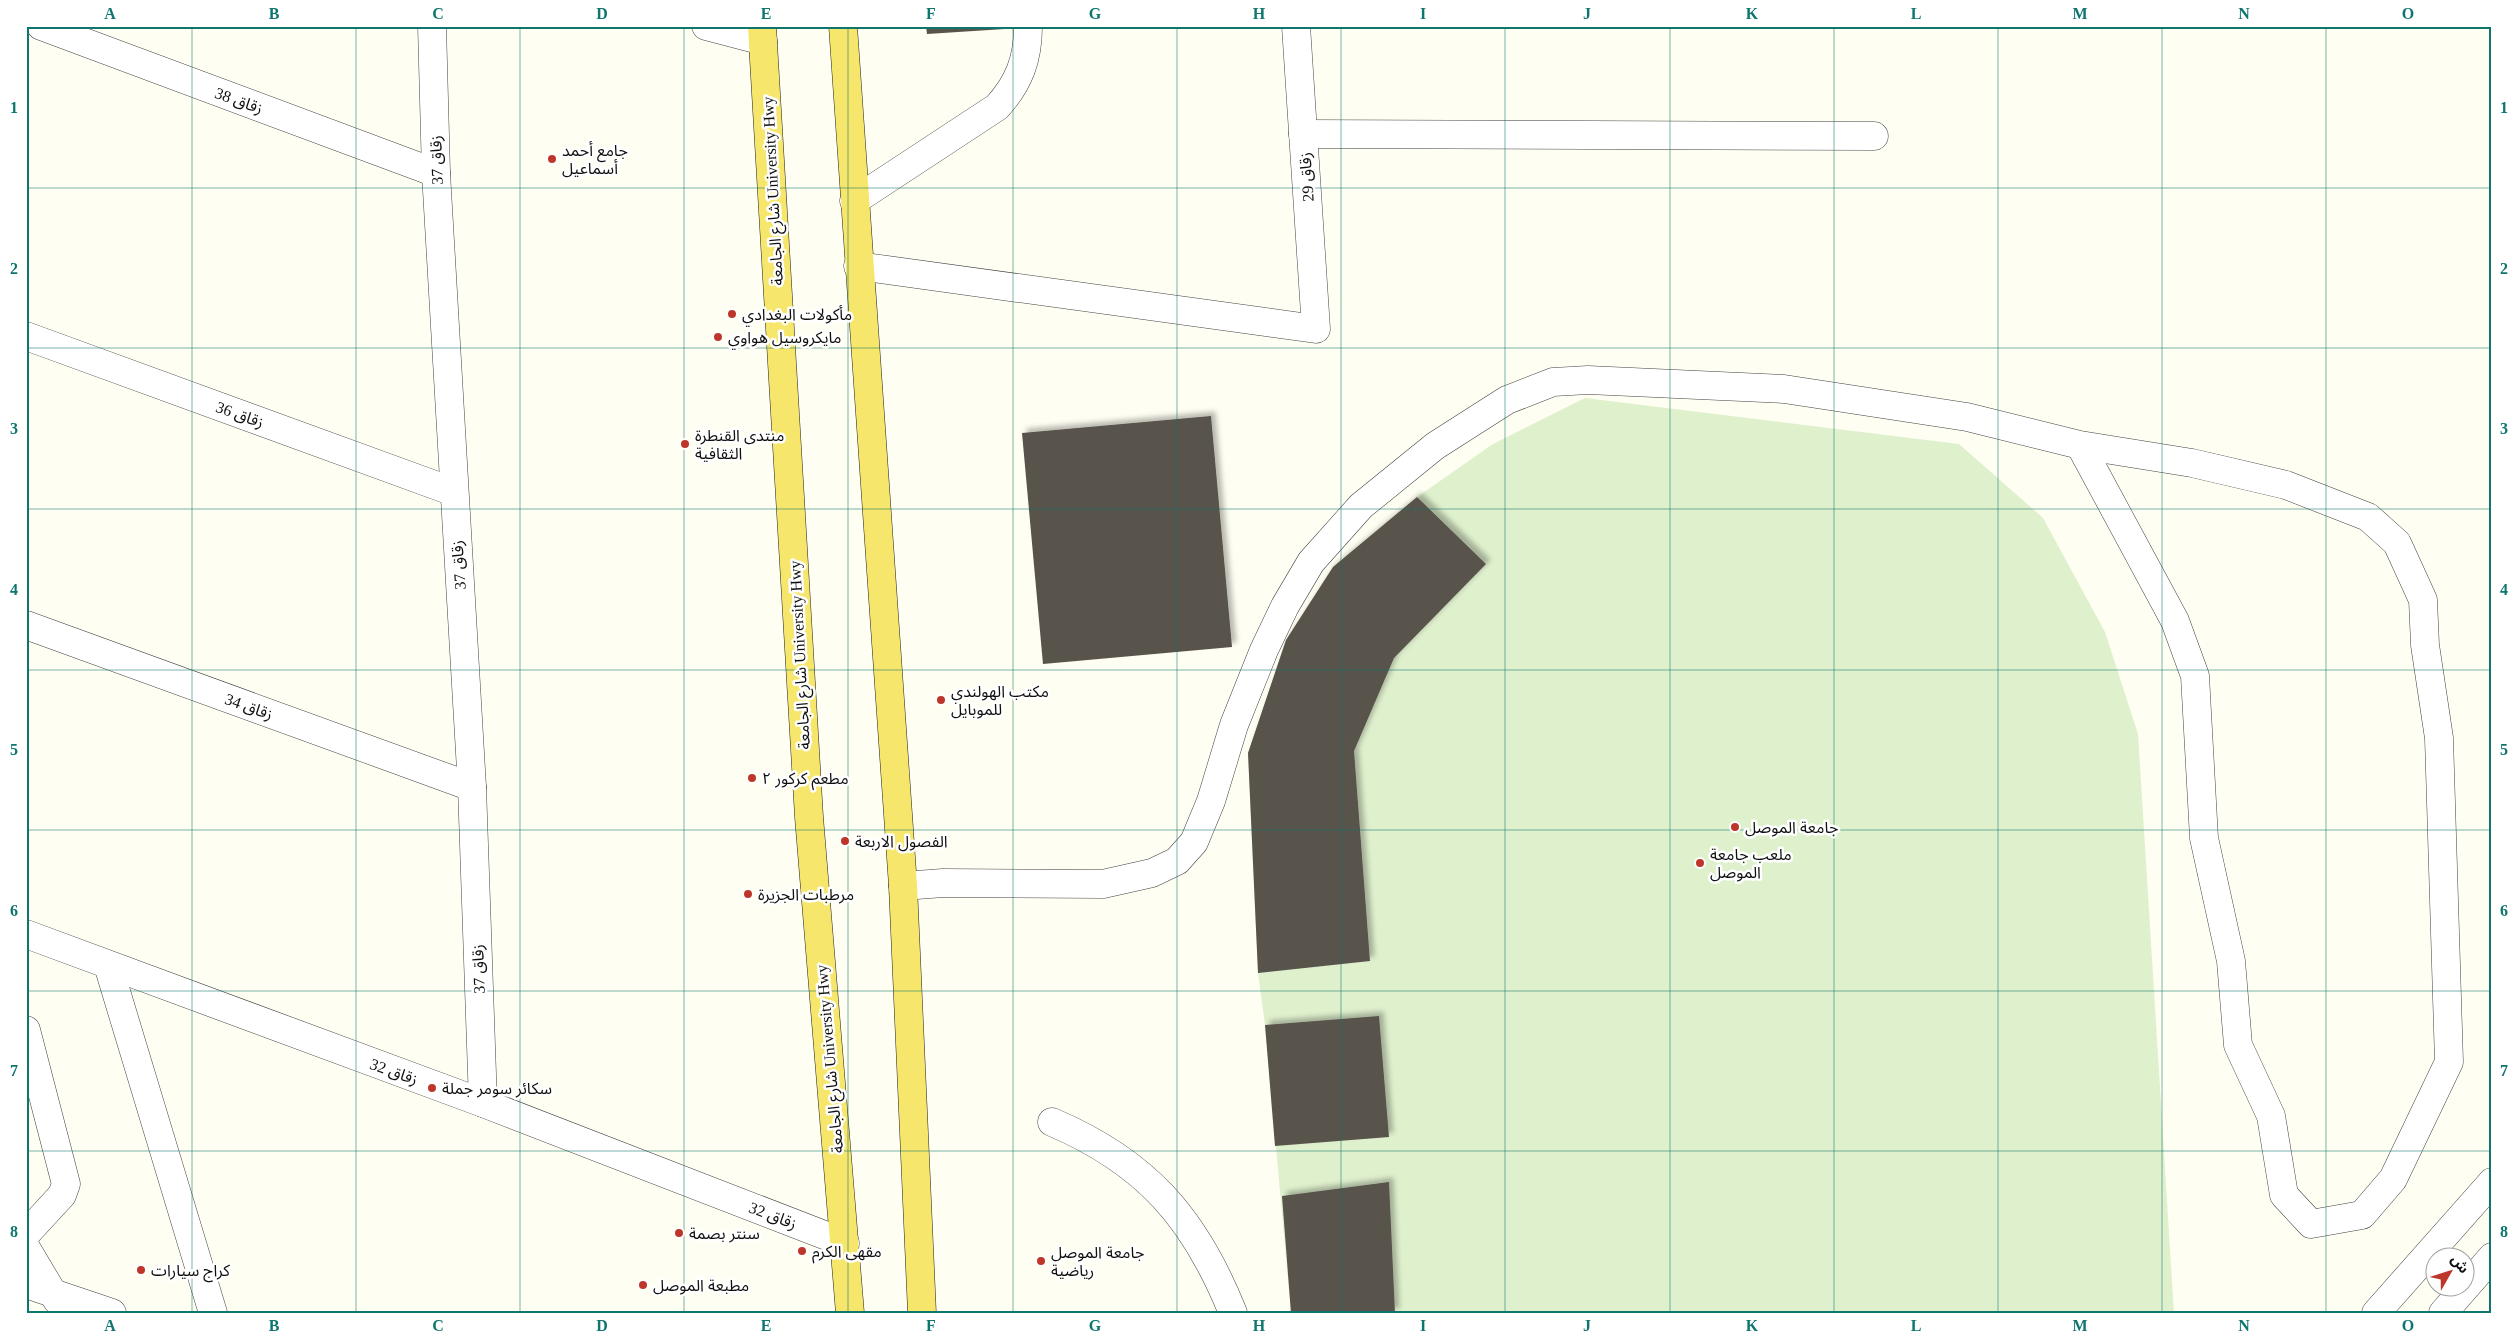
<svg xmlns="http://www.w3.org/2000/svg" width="2518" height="1339" viewBox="0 0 2518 1339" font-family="'Times New Roman','Noto Sans Arabic',serif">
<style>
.pitch{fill:#dff0cd}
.building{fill:#58524c;filter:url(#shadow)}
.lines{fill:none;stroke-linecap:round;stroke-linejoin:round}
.minor-casing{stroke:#424242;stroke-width:29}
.major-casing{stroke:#202020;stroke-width:29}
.minor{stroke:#fff;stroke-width:28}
.major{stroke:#f6e66b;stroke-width:28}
.grid{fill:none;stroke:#0f766e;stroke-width:1;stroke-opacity:0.55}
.poi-dot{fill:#bd3629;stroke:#fff;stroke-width:2}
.labels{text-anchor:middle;stroke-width:5;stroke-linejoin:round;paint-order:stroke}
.street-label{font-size:16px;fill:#0f0f0f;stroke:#fff}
.poi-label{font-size:16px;fill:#0f0f0f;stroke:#fff;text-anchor:start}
.neatline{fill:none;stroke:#0f766e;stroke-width:2}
.grid-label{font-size:16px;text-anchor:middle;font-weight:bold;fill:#0f766e}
</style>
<defs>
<filter id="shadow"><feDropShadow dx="4.5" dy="-4.5" stdDeviation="2.5" flood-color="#0004"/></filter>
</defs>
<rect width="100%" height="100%" fill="#fffef2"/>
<path class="pitch" d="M1585,398L1959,444L2043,518L2105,632L2138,734L2174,1313H1291L1265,1025L1258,973L1248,753L1286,640L1333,567L1417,497L1493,444Z"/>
<g class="building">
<path d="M926,26H1020V28L927,34Z"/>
<path d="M1211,416L1232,647L1043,664L1022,433Z"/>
<path d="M1417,497L1486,564L1394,658L1354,751L1370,961L1258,973L1248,753L1286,640L1333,567Z"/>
<path d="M1379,1016L1389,1137L1275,1146L1265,1025Z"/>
<path d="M1389,1182L1395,1313H1291L1282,1196Z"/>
</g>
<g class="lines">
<defs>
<g id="minor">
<path d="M41,26L436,173"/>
<path d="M432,26L436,173L472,787L483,1103"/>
<path d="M706,26L763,41"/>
<path d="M1303,134L1874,136"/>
<path d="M854,201L997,107C1019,83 1028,59 1028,27"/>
<path d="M858,266L1316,329L1296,26"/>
<path d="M26,336L454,492"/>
<path d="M26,625L472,787"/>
<path d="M903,886L943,883L1103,884L1152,873L1177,861L1194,842L1211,801L1234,725L1264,650L1285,606L1311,562L1361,506L1435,446L1507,400L1553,382L1588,380L1784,389L1967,417L2080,445L2192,463L2286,485L2368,517L2397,543L2423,600L2425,645L2439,738L2449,1062L2393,1179L2362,1215L2311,1224L2284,1195L2271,1116L2238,1045L2231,961L2204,838L2195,676L2175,621L2080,445"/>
<path d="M26,934L483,1103L845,1243"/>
<path d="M108,965L213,1313"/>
<path d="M26,1030L66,1184L62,1195L26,1234"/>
<path d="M1052,1122C1146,1162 1195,1218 1233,1313"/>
<path d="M26,1248L57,1300"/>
<path d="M26,1284L112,1313"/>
<path d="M2376,1313L2492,1182"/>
<path d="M2443,1313L2492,1257"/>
</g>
<g id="major">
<path d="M762,26L809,817L850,1313"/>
<path d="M843,26L903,886L922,1313"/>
</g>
</defs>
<use href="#minor" class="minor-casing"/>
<use href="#major" class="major-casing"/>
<use href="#minor" class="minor"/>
<use href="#major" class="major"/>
</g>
<path class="grid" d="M192,26V1313M356,26V1313M520,26V1313M684,26V1313M848,26V1313M1013,26V1313M1177,26V1313M1341,26V1313M1505,26V1313M1670,26V1313M1834,26V1313M1998,26V1313M2162,26V1313M2326,26V1313M26,188H2492M26,348H2492M26,509H2492M26,670H2492M26,830H2492M26,991H2492M26,1151H2492"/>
<g class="poi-dot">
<circle cx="552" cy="159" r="5"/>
<circle cx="732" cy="314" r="5"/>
<circle cx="718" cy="337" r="5"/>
<circle cx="685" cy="444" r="5"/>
<circle cx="941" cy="700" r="5"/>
<circle cx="752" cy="778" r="5"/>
<circle cx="1735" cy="827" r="5"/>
<circle cx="845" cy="841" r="5"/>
<circle cx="1700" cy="863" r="5"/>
<circle cx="748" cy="894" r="5"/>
<circle cx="432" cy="1088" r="5"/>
<circle cx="679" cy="1233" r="5"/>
<circle cx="802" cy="1251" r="5"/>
<circle cx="1041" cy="1261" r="5"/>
<circle cx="141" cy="1270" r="5"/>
<circle cx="643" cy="1285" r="5"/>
</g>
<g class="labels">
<g class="street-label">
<text transform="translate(239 100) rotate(20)" y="6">زقاق 38</text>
<text transform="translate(436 160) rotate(-92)" y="6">زقاق 37</text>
<text transform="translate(1306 177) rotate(-94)" y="6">زقاق 29</text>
<text transform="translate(772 191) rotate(-93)" y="6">شارع الجامعة University Hwy</text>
<text transform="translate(240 414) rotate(20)" y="6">زقاق 36</text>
<text transform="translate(458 565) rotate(-94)" y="6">زقاق 37</text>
<text transform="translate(799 655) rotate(-93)" y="6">شارع الجامعة University Hwy</text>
<text transform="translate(249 706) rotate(20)" y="6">زقاق 34</text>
<text transform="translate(478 969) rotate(-92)" y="6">زقاق 37</text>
<text transform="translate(829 1059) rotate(-95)" y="6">شارع الجامعة University Hwy</text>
<text transform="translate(394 1071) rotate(20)" y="6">زقاق 32</text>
<text transform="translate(773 1215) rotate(21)" y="6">زقاق 32</text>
</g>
<g class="poi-label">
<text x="562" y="156">جامع أحمد<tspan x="562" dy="18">أسماعيل</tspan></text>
<text x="742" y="320">مأكولات البغدادي</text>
<text x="728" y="343">مايكروسيل هواوي</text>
<text x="695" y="441">منتدى القنطرة<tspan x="695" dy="18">الثقافية</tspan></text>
<text x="951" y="697">مكتب الهولندي<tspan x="951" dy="18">للموبايل</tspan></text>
<text x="762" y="784">مطعم كركور ٢</text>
<text x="1745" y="833">جامعة الموصل</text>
<text x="855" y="847">الفصول الاربعة</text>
<text x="1710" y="860">ملعب جامعة<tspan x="1710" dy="18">الموصل</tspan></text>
<text x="758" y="900">مرطبات الجزيرة</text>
<text x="442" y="1094">سكائر سومر جملة</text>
<text x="689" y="1239">سنتر بصمة</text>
<text x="812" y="1257">مقهى الكرم</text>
<text x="1051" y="1258">جامعة الموصل<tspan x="1051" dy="18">رياضية</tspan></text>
<text x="151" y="1276">كراج سيارات</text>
<text x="653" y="1291">مطبعة الموصل</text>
</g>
</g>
<rect width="2518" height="1339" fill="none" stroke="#ffffff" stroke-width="55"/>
<g transform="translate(2450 1272) rotate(51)"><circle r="24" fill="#ffffff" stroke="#9f9f9f"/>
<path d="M0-4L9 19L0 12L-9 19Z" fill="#bd3629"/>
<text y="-8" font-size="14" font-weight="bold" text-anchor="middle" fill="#0f0f0f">ش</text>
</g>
<rect x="28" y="28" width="2462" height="1284" class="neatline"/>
<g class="grid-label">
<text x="110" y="19">A</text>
<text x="274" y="19">B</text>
<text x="438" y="19">C</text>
<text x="602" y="19">D</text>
<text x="766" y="19">E</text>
<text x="931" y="19">F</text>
<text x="1095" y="19">G</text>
<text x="1259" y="19">H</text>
<text x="1423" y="19">I</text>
<text x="1587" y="19">J</text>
<text x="1752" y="19">K</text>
<text x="1916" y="19">L</text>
<text x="2080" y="19">M</text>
<text x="2244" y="19">N</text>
<text x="2408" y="19">O</text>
<text x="14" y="113">1</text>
<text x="2504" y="113">1</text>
<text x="14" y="274">2</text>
<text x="2504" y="274">2</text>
<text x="14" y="434">3</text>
<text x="2504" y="434">3</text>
<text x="14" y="595">4</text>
<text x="2504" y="595">4</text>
<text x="14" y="755">5</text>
<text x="2504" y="755">5</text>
<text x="14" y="916">6</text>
<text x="2504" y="916">6</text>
<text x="14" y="1076">7</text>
<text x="2504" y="1076">7</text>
<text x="14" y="1237">8</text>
<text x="2504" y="1237">8</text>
<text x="110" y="1331">A</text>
<text x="274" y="1331">B</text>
<text x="438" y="1331">C</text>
<text x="602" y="1331">D</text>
<text x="766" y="1331">E</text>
<text x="931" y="1331">F</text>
<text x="1095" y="1331">G</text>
<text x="1259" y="1331">H</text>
<text x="1423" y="1331">I</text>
<text x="1587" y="1331">J</text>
<text x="1752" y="1331">K</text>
<text x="1916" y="1331">L</text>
<text x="2080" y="1331">M</text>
<text x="2244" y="1331">N</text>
<text x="2408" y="1331">O</text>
</g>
</svg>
